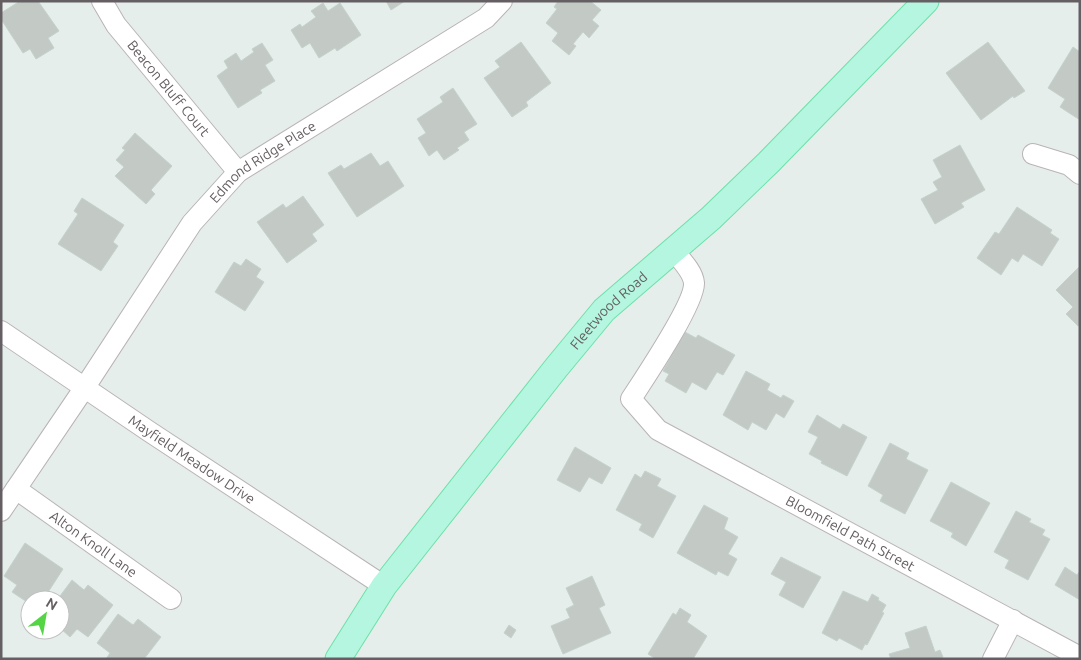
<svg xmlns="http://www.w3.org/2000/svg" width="1081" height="660" viewBox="0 0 1081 660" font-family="Ubuntu,sans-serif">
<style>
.building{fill:#c3cac6;stroke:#c5d2cc}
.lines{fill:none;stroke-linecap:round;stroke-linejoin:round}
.minor-casing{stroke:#b9b3b7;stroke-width:22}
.major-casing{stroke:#6ce1aa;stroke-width:27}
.minor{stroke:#fff;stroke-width:20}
.major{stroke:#b4f6df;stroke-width:25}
.labels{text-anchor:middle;stroke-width:4;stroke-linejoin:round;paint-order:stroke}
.street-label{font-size:14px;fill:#655e62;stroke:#fff}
</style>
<rect width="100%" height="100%" fill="#e6eeeb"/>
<g class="building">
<path d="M20,1H38L59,31L48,38L54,48L36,59L30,49L23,53L1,19V13Z"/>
<path d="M386,1H405L391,10Z"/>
<path d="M558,1H590L601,10L592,20L599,26L589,38L583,32L573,44L576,46L569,55L552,41L558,33L546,23L557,9L554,7Z"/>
<path d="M323,3L328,11L340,3L361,35L337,51L335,48L319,58L310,43L302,48L291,30L300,24L302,27L316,17L311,11Z"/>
<path d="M521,42L551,83L526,102L528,106L512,117L484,78L500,67L495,61Z"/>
<path d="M988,42L1025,91L1014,98L1013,96L981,120L946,73Z"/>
<path d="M262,43L273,60L265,65L275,81L260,90L262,93L238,108L217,76L228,68L224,61L236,53L241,61L254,52L252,49Z"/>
<path d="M1073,47L1080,52V120L1060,107L1065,99L1048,88Z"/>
<path d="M453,88L477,124L464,132L469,140L457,148L459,150L444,160L437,150L429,156L418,138L426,133L417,119L443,102L440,97Z"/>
<path d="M135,133L172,166L151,190L155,194L146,204L115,176L124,167L116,160L125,150L122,148Z"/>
<path d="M960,145L985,190L961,203L964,207L935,224L921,199L938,190L933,182L942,177L933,160Z"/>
<path d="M371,153L380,166L388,161L404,186L357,217L328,173L341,165L344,169Z"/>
<path d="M303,196L324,225L312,234L317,241L287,263L257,222L283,204L286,208Z"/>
<path d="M82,198L124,225L113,242L118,246L101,271L58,244L78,214L74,211Z"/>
<path d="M1017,207L1052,230L1050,233L1059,239L1042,266L1023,254L1018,262L1012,258L1001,275L977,258L995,232L999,234Z"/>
<path d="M246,259L261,269L256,277L264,282L245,311L215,292L234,262L241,266Z"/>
<path d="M1080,266V325L1078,326L1066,314L1073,307L1056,290Z"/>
<path d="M685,332L696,338L698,335L735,355L723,375L717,372L706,390L692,382L686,393L665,381L669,374L663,371Z"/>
<path d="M746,371L770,384L767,390L781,398L783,395L794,401L784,418L776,413L766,430L752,422L748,430L723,415Z"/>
<path d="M817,415L840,429L843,424L867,437L847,476L821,463L822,461L809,454L818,437L808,432Z"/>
<path d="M890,443L909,453L906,459L928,470L905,514L880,501L883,495L868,486Z"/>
<path d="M575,447L611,468L602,484L589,477L580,492L557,480Z"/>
<path d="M645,471L661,479L657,486L676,496L653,538L639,530L642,524L616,510L635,474L641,478Z"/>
<path d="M951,482L990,503L966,546L951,537L953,533L930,521Z"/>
<path d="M704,505L728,518L724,529L738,537L728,554L737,559L728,576L718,571L716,575L677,553Z"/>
<path d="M1016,511L1031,519L1029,522L1045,530L1042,535L1050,539L1028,580L1005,568L1009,560L994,552Z"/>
<path d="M25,543L63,569L43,600H30V604L12,592L17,585L4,576Z"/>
<path d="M781,557L821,577L803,608L779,595L786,582L771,574Z"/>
<path d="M1065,567L1077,575L1080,571V600L1055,585Z"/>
<path d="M592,576L605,605L599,608L611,633L563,654L551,626L570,618L566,609L574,605L566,588Z"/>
<path d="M72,580L84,590L88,585L113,605L88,637L77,629L70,637L60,628V600H57Z"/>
<path d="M843,591L868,602L872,594L879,598L878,600L886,605L882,612L884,613L867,645L865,644L862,650L839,638L837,641L822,633Z"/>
<path d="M680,608L691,615L687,622L707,636L693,659H656L648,654L673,613L676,615Z"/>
<path d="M118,614L133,625L138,619L161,637L144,659H106L110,653L97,643Z"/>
<path d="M509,625L516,630L511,638L504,633Z"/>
<path d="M926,626L935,652L940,650L943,657L938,659H891L889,654L910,648L905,633Z"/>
</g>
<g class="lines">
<defs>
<g id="minor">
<path id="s1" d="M102,1L116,25L238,172"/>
<path d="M1033,154L1069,165L1080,174"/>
<path id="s2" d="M673,250C680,259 693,271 694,283C695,303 644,379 631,399L658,430L1080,657"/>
<path id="s3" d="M1,331L150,432L384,586"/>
<path id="s4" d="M16,489L171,599"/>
<path id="s5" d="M1,511L85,387L192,223L238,172L486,18L502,1"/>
<path d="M993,659L1013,620"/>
</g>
<g id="major">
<path id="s6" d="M338,659L384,586L556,368L604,310L711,218L768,163L926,1"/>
</g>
</defs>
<use href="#minor" class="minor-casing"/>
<use href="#major" class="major-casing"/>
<use href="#minor" class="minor"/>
<use href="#major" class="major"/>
</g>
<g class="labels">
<g class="street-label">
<text dy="5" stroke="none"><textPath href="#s1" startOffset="110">Beacon Bluff Court</textPath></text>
<text dy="5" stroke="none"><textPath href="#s5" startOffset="440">Edmond Ridge Place</textPath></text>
<text dy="5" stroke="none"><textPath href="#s6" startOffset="442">Fleetwood Road</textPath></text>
<text dy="5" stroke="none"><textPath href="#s3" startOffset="230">Mayfield Meadow Drive</textPath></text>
<text dy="5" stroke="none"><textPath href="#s2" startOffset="432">Bloomfield Path Street</textPath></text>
<text dy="5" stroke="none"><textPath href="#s4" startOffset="95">Alton Knoll Lane</textPath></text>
</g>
</g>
<rect width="1081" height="660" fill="none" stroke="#655e62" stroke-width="5"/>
<g transform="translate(45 615) rotate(31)"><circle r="24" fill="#ffffff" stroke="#c1bfc0"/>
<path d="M0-4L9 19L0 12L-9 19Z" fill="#55d545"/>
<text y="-8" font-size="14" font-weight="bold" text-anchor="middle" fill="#655e62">N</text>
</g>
</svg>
